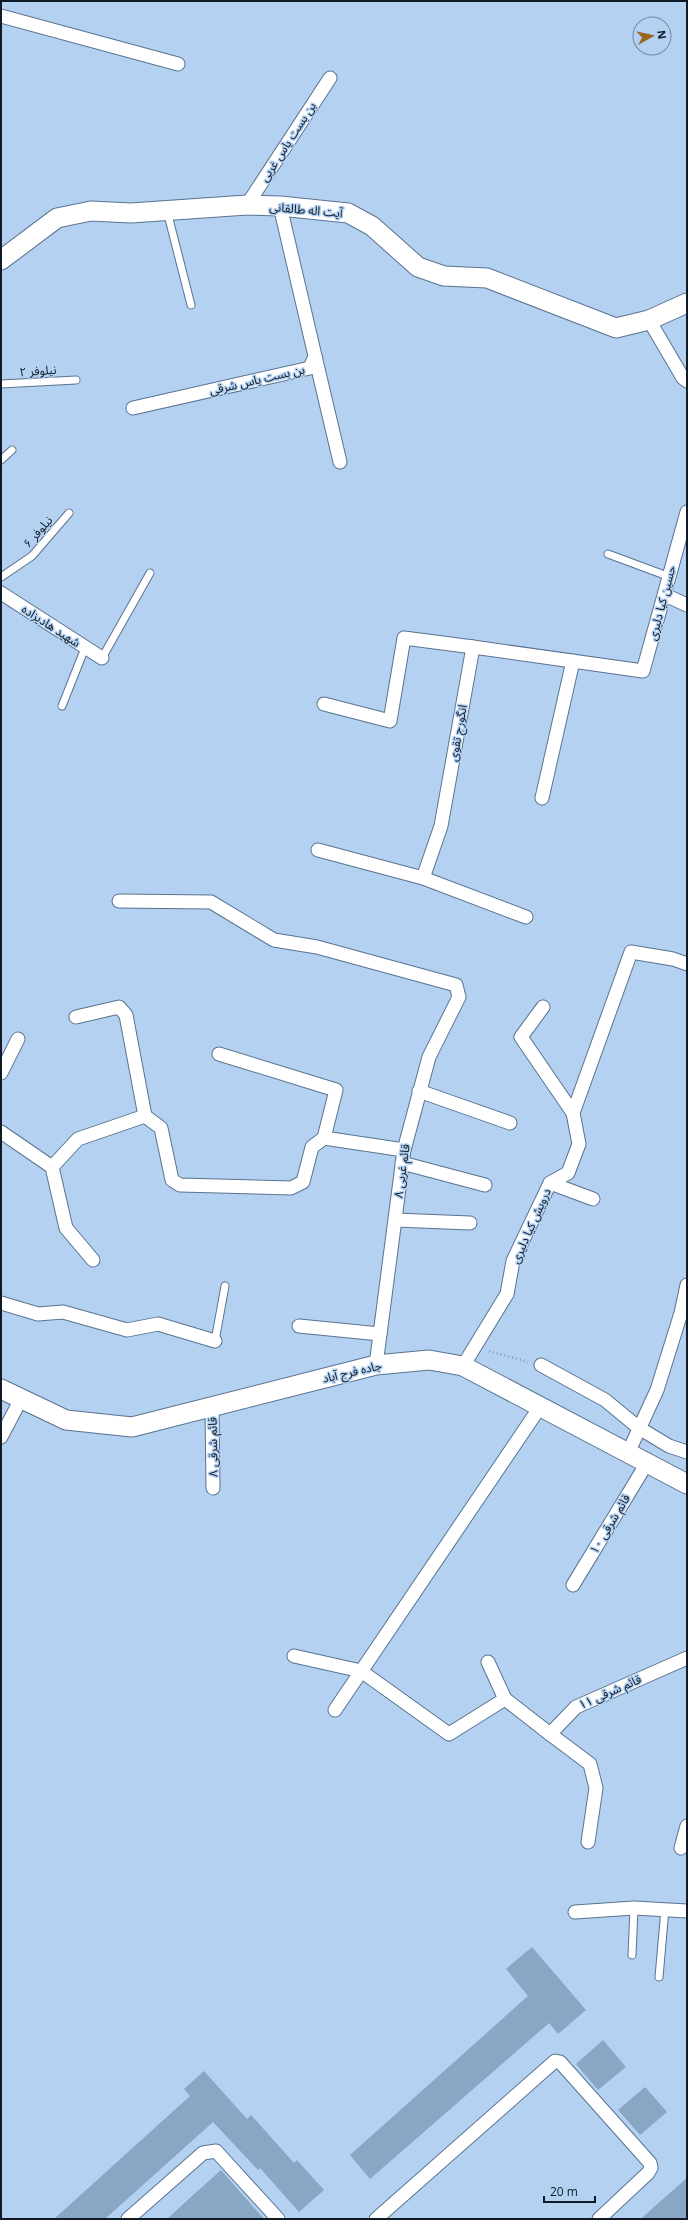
<svg xmlns="http://www.w3.org/2000/svg" width="688" height="2220" viewBox="0 0 688 2220" font-family="'Open Sans','Noto Sans Arabic',sans-serif">
<style>
.building{fill:#8aa6c5}
.lines{fill:none;stroke-linecap:round;stroke-linejoin:round}
.lane-casing{stroke:#597390;stroke-width:9}
.street-casing{stroke:#597390;stroke-width:15}
.secondary-casing{stroke:#597390;stroke-width:21}
.path{stroke:#8198b2;stroke-width:2.5;stroke-dasharray:1 3;stroke-linecap:butt}
.lane{stroke:#fff;stroke-width:7}
.street{stroke:#fff;stroke-width:13}
.secondary{stroke:#fff;stroke-width:19}
.labels{text-anchor:middle;stroke-width:3;stroke-linejoin:round;paint-order:stroke}
.street-label{font-size:12px;fill:#101a26;stroke:#b4d1f2}
</style>
<rect width="100%" height="100%" fill="#b4d1f2"/>
<g class="building">
<path d="M532,1947L586,2010L558,2034L549,2023L370,2179L350,2155L528,1996L506,1969Z"/>
<path d="M603,2040L626,2067L598,2090L576,2064Z"/>
<path d="M204,2071L247,2119L251,2115L294,2163L297,2160L324,2190L299,2212L260,2168L258,2170L213,2122L105,2219H54L190,2096L184,2089Z"/>
<path d="M645,2087L667,2112L640,2135L618,2110Z"/>
<path d="M221,2170L264,2219H167L192,2196Z"/>
<path d="M687,2178V2219H641L655,2206Z"/>
</g>
<g class="lines">
<defs>
<g id="lane">
<path d="M167,211L191,305"/>
<path d="M1,384L76,380"/>
<path d="M1,460L12,450"/>
<path d="M608,554L670,577"/>
<path d="M1,577L32,556L69,513"/>
<path d="M102,658L150,573"/>
<path d="M62,706L85,648"/>
<path d="M215,1341L225,1286"/>
<path d="M632,1955L634,1908"/>
<path d="M659,1977L665,1909"/>
</g>
<g id="street">
<path d="M1,16L178,64"/>
<path d="M247,205L330,78"/>
<path d="M649,320L683,378L687,381"/>
<path d="M315,356L340,462"/>
<path d="M133,408L310,368L315,356L280,206"/>
<path d="M1,593L102,658"/>
<path d="M665,595L687,605"/>
<path d="M324,704L390,721L404,638L473,647"/>
<path d="M542,798L573,661"/>
<path d="M318,850L423,878"/>
<path d="M119,901L211,902L274,940L317,947L456,985L459,997L429,1057L404,1150L376,1365"/>
<path d="M526,917L423,878L441,826L473,647L643,671L687,512"/>
<path d="M543,1007L521,1037L573,1113"/>
<path d="M76,1017L119,1007L126,1015L145,1116"/>
<path d="M219,1054L336,1090L324,1138"/>
<path d="M1,1073L18,1039"/>
<path d="M419,1091L510,1123"/>
<path d="M1,1132L52,1167L66,1228L93,1260"/>
<path d="M402,1163L485,1185"/>
<path d="M52,1167L78,1139L145,1116L161,1128L172,1180L180,1185L291,1188L303,1182L312,1147L324,1138L404,1150"/>
<path d="M550,1183L593,1199"/>
<path d="M396,1220L470,1223"/>
<path d="M1,1303L38,1314L63,1312L127,1330L158,1324L215,1341"/>
<path d="M299,1326L380,1334"/>
<path d="M541,1365L605,1400L639,1428L669,1446L687,1452"/>
<path d="M463,1366L507,1294L513,1261L550,1183L568,1173L579,1144L573,1113L631,952L673,959L687,964"/>
<path d="M212,1406L213,1488"/>
<path d="M1,1437L21,1399"/>
<path d="M628,1453L657,1390L681,1313L687,1285"/>
<path d="M573,1585L647,1463"/>
<path d="M294,1656L361,1671L449,1734L505,1699L550,1734"/>
<path d="M488,1662L505,1699"/>
<path d="M335,1710L540,1407"/>
<path d="M588,1842L596,1788L590,1764L550,1734L576,1707L687,1658"/>
<path d="M681,1848L687,1826"/>
<path d="M575,1912L634,1908L687,1911"/>
<path d="M128,2219L203,2153L216,2151L278,2219"/>
<path d="M376,2219L555,2061L560,2062L650,2163L651,2168L648,2173L599,2219"/>
</g>
<g id="secondary">
<path d="M1,260L57,218L91,211L131,213L247,205L280,206L348,213L372,226L418,267L444,276L487,278L616,328L649,320L687,303"/>
<path d="M1,1389L66,1420L132,1427L376,1365L429,1360L463,1366L687,1484"/>
</g>
</defs>
<use href="#lane" class="lane-casing"/>
<use href="#street" class="street-casing"/>
<use href="#secondary" class="secondary-casing"/>
<path class="path" d="M489,1351L528,1362"/>
<use href="#lane" class="lane"/>
<use href="#street" class="street"/>
<use href="#secondary" class="secondary"/>
</g>
<g class="labels">
<g class="street-label">
<text transform="translate(288 142) rotate(-57)" y="4">بن بست یاس غربی</text>
<text transform="translate(306 210) rotate(5)" y="4">آیت اله طالقانی</text>
<text transform="translate(38 371) rotate(-4)" y="4">نیلوفر ۲</text>
<text transform="translate(257 380) rotate(-13)" y="4">بن بست یاس شرقی</text>
<text transform="translate(38 532) rotate(-49)" y="4">نیلوفر ۶</text>
<text transform="translate(662 603) rotate(-75)" y="4">حسین کیا دلیری</text>
<text transform="translate(51 626) rotate(33)" y="4">شهید هادیزاده</text>
<text transform="translate(458 733) rotate(-80)" y="4">انگورج تقوی</text>
<text transform="translate(402 1171) rotate(-82)" y="4">قائم غربی ۸</text>
<text transform="translate(531 1226) rotate(-66)" y="4">درویش کیا دلیری</text>
<text transform="translate(352 1372) rotate(-13)" y="4">جاده فرج آباد</text>
<text transform="translate(213 1447) rotate(-91)" y="4">قائم شرقی ۸</text>
<text transform="translate(610 1524) rotate(-59)" y="4">قائم شرقی ۱۰</text>
<text transform="translate(610 1692) rotate(-24)" y="4">قائم شرقی ۱۱</text>
</g>
</g>
<rect width="688" height="2220" fill="none" stroke="#101a26" stroke-width="4"/>
<g transform="translate(652 36) rotate(82)"><circle r="19" fill="#b4d1f2" stroke="#7288a0"/>
<path d="M0-3L7 15L0 10L-7 15Z" fill="#9b671d"/>
<text y="-6" font-size="11" font-weight="bold" text-anchor="middle" fill="#101a26">N</text>
</g>
<path d="M544 2196v6h51v-6" fill="none" stroke="#101a26" stroke-width="2"/>
<text x="550" y="2196" font-size="12" fill="#101a26" stroke="#b4d1f2" stroke-width="3" paint-order="stroke">20 m</text>
</svg>
